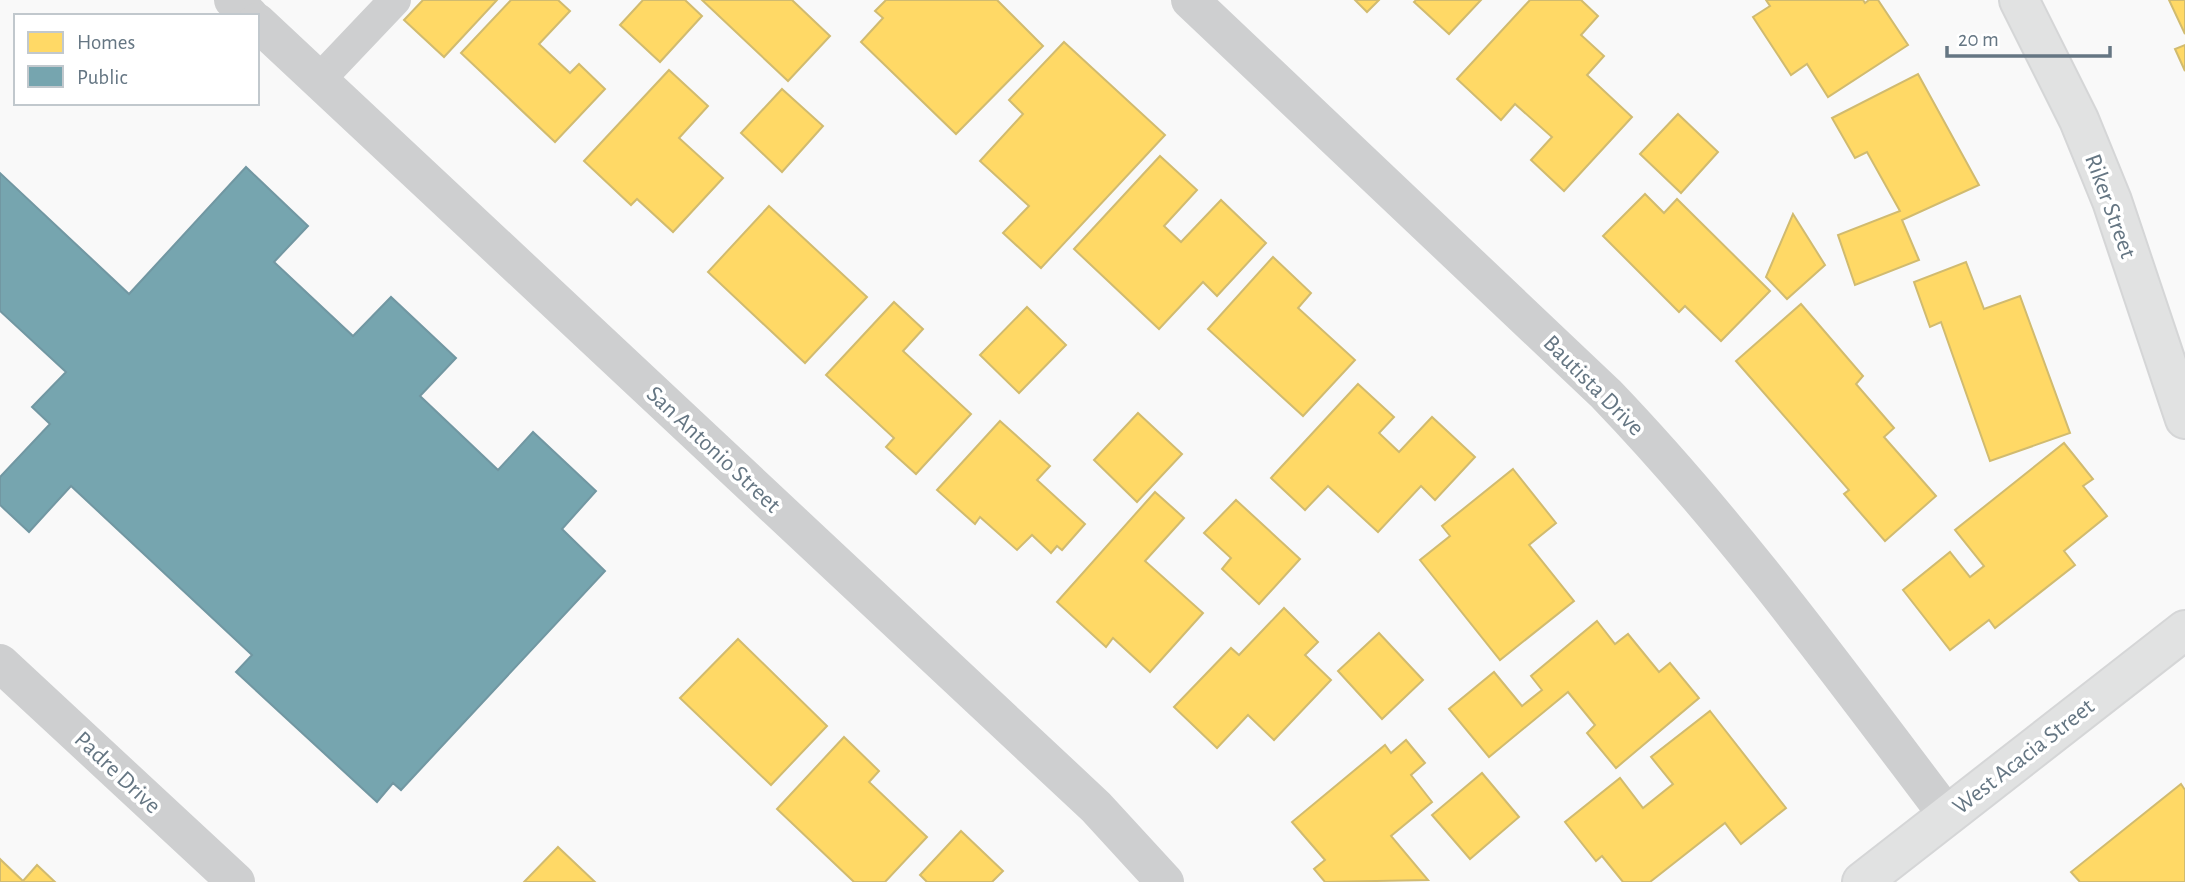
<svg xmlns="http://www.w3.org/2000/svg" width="2185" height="882" viewBox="0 0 2185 882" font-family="'Alegreya Sans',sans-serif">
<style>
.homes{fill:#ffd966;stroke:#d1bb6f;stroke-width:2}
.public{fill:#76a5af;stroke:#7197a2;stroke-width:2}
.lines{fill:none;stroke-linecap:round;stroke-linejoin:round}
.secondary-casing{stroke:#d5d6d7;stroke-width:42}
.lane{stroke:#cecfd0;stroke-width:32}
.street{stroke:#cecfd0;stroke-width:38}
.secondary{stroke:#e1e2e2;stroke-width:38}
.labels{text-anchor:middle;stroke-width:7;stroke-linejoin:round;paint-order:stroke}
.street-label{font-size:24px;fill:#657683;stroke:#fff}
</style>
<rect width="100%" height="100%" fill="#f9f9f9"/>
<g class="homes">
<path d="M423,0H497L444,57L404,20Z"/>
<path d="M511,0H558L570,11L539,44L570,73L579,64L605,89L555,142L461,53Z"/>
<path d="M643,0H685L702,16L660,62L620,25Z"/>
<path d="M702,0H792L830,36L788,81Z"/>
<path d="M886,0H997L1043,46L956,134L861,42L883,18L875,11Z"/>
<path d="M1355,0H1379L1367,12Z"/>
<path d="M1416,0H1481L1449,34L1414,2Z"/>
<path d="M1530,0H1581L1598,16L1581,35L1604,56L1587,75L1632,117L1564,191L1531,160L1552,137L1515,104L1501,120L1457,79Z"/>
<path d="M1766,0H1863L1865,3L1869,0H1878L1908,45L1828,97L1807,64L1791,75L1753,17L1770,6Z"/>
<path d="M2169,0H2185V34Z"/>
<path d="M1064,42L1165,135L1041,268L1003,233L1029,206L980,161L1023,114L1009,100Z"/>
<path d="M2185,45V71L2175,49Z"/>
<path d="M669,70L708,106L679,138L723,178L673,232L637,199L631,205L584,161Z"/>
<path d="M1918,74L1979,185L1902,220L1919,260L1855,285L1838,235L1900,211L1867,152L1855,158L1832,118Z"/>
<path d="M782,89L823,126L782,172L741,133Z"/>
<path d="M1678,114L1718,152L1681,193L1640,154Z"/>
<path d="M1160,156L1197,190L1164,226L1181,242L1221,200L1266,243L1217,296L1203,282L1159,329L1074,249Z"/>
<path d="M1645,194L1664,213L1677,199L1770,291L1721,341L1685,306L1679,312L1603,236Z"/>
<path d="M769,206L867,297L805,363L708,272Z"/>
<path d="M1793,214L1825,265L1787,299L1766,277Z"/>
<path d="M1273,257L1311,293L1298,308L1355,360L1303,416L1208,329Z"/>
<path d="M1966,262L1984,309L2020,296L2070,433L1990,461L1941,322L1930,327L1914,282Z"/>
<path d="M894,302L923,329L903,351L971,414L916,474L886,447L894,438L826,375Z"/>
<path d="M1801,304L1863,376L1856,384L1894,428L1884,437L1936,496L1885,541L1844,494L1849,490L1736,361Z"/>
<path d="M1027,307L1066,345L1019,393L980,355Z"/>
<path d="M1358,384L1394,417L1379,433L1399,452L1432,417L1475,457L1435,500L1421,486L1378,532L1328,486L1305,510L1271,478Z"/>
<path d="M1138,413L1182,454L1137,502L1094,460Z"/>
<path d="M1000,421L1050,466L1037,480L1085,524L1062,550L1057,546L1051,553L1032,535L1017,550L980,517L975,524L937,490Z"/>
<path d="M2064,443L2093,479L2083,486L2107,516L2064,551L2075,565L1995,628L1989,620L1950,650L1903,590L1950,552L1970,577L1984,566L1955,530Z"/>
<path d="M1513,469L1556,523L1529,545L1574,601L1500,660L1420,560L1450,536L1442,526Z"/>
<path d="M1155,492L1184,518L1145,561L1203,613L1150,672L1113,638L1106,647L1057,602Z"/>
<path d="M1236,500L1300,559L1259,604L1222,569L1231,558L1204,533Z"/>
<path d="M1284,608L1318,642L1305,655L1331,680L1274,740L1248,715L1217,748L1174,707L1231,648L1239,655Z"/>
<path d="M1597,621L1615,644L1628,634L1659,672L1670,663L1699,698L1616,768L1587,733L1595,725L1568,692L1489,757L1449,709L1494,672L1522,706L1542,690L1531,676Z"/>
<path d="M1379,633L1423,680L1382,719L1338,671Z"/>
<path d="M738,639L827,726L771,785L680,698Z"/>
<path d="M1710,711L1786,808L1741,844L1725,823L1650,882H1623L1602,856L1596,861L1565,822L1620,778L1643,808L1673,784L1651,757Z"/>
<path d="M844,737L879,771L869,782L927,837L885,882H854L777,809Z"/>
<path d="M1406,740L1425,763L1411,775L1432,802L1391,836L1428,880L1325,882L1314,869L1325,860L1292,822L1385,745L1391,753Z"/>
<path d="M1482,773L1519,817L1470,859L1432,815Z"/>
<path d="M2181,784L2185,790V882H2080L2071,872Z"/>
<path d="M961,831L1003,871L992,882H927L920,875Z"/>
<path d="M558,847L595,882H524Z"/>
<path d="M0,859L23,881L37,865L55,882H0Z"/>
</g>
<path class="public" d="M246,167L308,226L274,262L353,336L391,297L456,358L420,396L498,470L533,432L596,491L562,529L605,571L401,790L393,783L377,802L236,672L252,655L71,486L29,532L0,505V477L50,424L32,407L66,372L0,311V173L129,294Z"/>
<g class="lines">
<defs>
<g id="secondary">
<path d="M2019,0L2079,120L2112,201L2185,419"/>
<path d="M1862,882L2185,630"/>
</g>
</defs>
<use href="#secondary" class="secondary-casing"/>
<path class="lane" d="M319,80L395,0"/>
<g class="street">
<path d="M233,0L250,16"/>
<path d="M1190,0L1606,394C1731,524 1838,671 1947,815"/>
<path d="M257,22L1096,807L1165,882"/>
<path d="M0,663L236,882"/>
</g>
<use href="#secondary" class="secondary"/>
</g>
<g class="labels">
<g class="street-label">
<text transform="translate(2111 206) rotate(70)" y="8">Riker Street</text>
<text transform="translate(1594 385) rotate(45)" y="8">Bautista Drive</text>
<text transform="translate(714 449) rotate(43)" y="8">San Antonio Street</text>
<text transform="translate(2023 756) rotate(-38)" y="8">West Acacia Street</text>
<text transform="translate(118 772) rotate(43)" y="8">Padre Drive</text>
</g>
</g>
<rect x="14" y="14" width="245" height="91" fill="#ffffff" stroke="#c1c8cd" stroke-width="2"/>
<rect x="28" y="32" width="35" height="21" fill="#ffd966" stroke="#c1c8cd" stroke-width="2"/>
<text x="77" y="49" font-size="21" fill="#657683">Homes</text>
<rect x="28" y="66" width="35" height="21" fill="#76a5af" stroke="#c1c8cd" stroke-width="2"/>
<text x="77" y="84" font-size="21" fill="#657683">Public</text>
<path d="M1947 46v10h163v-10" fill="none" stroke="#657683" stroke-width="3.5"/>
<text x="1958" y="46" font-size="21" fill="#657683" stroke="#ffffff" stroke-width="5" paint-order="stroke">20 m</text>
</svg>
